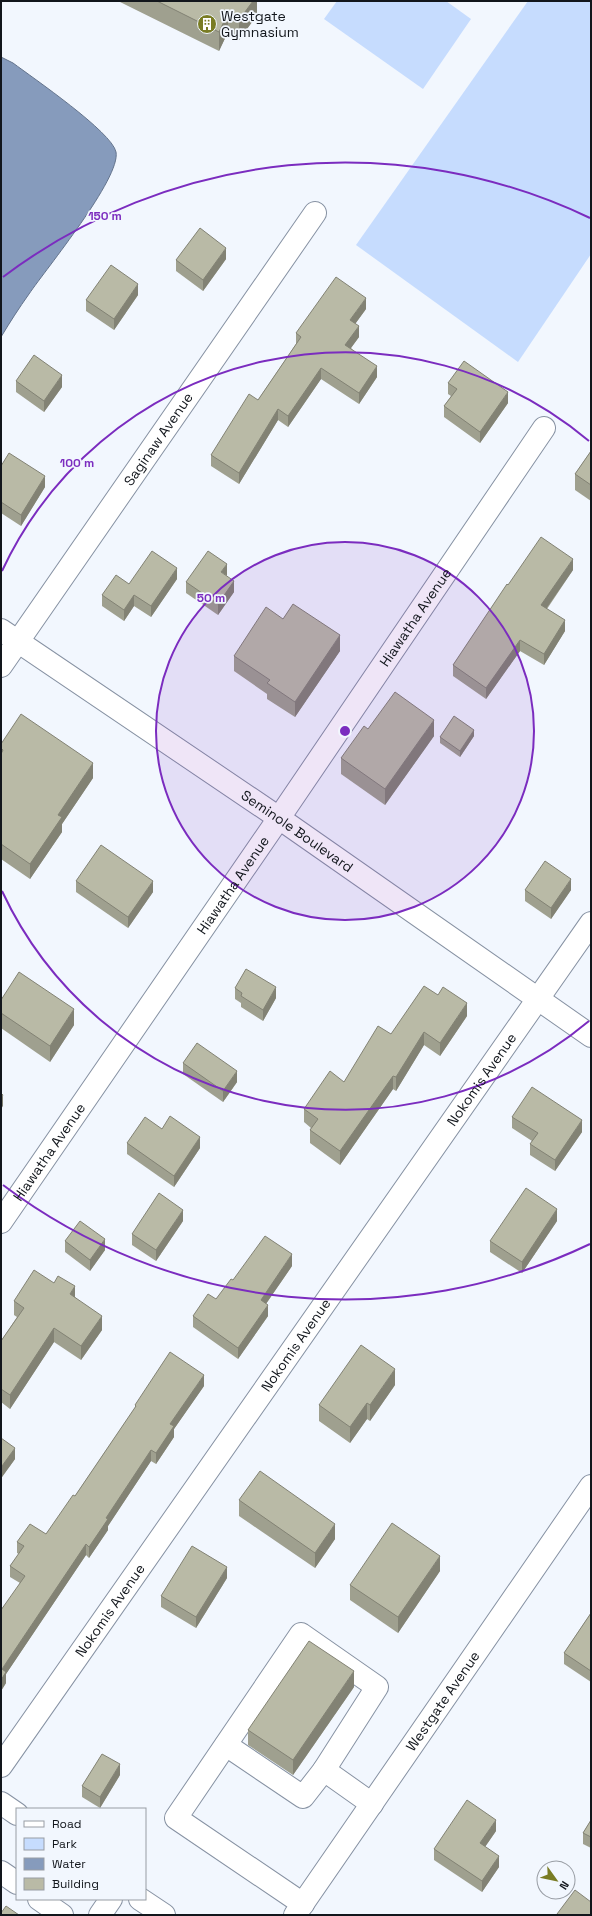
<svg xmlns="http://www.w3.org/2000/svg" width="592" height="1916" viewBox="0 0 592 1916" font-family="'Space Grotesk',sans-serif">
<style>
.green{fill:#c6dcfe}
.water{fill:#869bbc;stroke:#63738c}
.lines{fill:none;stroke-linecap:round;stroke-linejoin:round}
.minor-casing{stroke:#8792a3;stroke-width:24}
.minor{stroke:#fff;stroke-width:22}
.wall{fill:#9fa08f}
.shaded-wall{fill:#828274}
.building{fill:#b9baa6;stroke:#828274}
.ring{fill:none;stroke:#7b2cbf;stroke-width:2}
.labels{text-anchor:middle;stroke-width:3.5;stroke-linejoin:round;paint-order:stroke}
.poi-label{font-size:14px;fill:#12161c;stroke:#f2f7fe;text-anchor:start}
.street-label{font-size:14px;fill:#12161c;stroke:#f2f7fe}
.centre{fill:#7b2cbf;stroke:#f2f7fe;stroke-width:2}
.ring-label{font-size:12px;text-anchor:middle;font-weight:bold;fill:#7b2cbf;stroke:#f2f7fe;stroke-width:3.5;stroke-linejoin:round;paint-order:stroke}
</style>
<rect width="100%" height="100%" fill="#f2f7fe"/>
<g class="green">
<path d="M337,1H446L471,19L423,89L324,19Z"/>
<path d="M528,1H591V254L518,362L356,245Z"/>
</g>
<path class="water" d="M1,57L13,63C33,78 112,132 116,152C121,178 46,269 29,294C19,308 10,322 1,337Z"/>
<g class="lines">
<defs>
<g id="minor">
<path id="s1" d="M1,630L279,818L591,1036"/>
<path id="s2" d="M1,666L315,213"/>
<path id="s3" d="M1,1222L279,818L544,428"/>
<path d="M226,1745L303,1797L324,1770"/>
<path id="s4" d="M1,1766L591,923"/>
<path d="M1,1803L17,1814"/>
<path d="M1,1872L17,1883"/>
<path d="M39,1899L62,1915"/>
<path d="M140,1899L164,1915"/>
<path d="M303,1904L176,1818L301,1634L377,1687L324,1770L372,1804"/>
<path d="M100,1915L111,1899"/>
<path id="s5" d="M295,1915L591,1486"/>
</g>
</defs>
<use href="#minor" class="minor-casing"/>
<use href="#minor" class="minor"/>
</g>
<g class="wall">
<path d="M118,1H257V15L239,40L228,32L219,51Z"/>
<path d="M226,259L203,291L176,271V260Z"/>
<path d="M138,295L114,330L86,311V300Z"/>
<path d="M366,309L355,324L359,337L351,348L377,377L359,404L321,379L288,427L278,420L239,484L211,466V455L258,400L296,344V333Z"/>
<path d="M16,381L62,387L44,412L16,392Z"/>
<path d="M448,383L508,403L480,443L444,417V406L451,396L448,394Z"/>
<path d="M591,451V501L575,490V474Z"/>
<path d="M1,466L45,487L21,526L1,513Z"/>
<path d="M573,570L547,609L565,631L544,665L520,651L486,699L453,676V665L508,585Z"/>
<path d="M227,576L234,592L218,615L186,593V582Z"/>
<path d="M177,579L151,617L134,606L124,621L102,606V595L129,584Z"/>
<path d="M283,619L340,651L295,717L267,699V694L234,671V656Z"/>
<path d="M368,729L434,736L385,805L341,774V758Z"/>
<path d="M474,736L460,757L440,743V737Z"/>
<path d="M1,744L93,778L62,824V832L30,879L1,859Z"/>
<path d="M76,881L153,892L128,928L76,892Z"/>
<path d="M525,890H571L551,919L525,901Z"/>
<path d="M235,988L276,998L263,1021L241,1007V1003L235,999Z"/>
<path d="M1,1000L74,1025L50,1062L1,1028Z"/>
<path d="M467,1016L440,1056L424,1045L396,1091L393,1089L340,1165L310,1143V1130L311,1128L304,1122V1109L344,1082L391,1034Z"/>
<path d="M183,1063L237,1082L223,1102L183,1074Z"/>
<path d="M512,1117L582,1132L555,1171L530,1155V1144L532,1141L512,1128Z"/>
<path d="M162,1129L200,1148L174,1187L127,1154V1143Z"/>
<path d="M183,1221L156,1261L132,1245V1234Z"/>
<path d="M557,1221L522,1273L490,1252V1241Z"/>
<path d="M65,1241L105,1250L90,1271L65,1252Z"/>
<path d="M292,1266L266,1304L268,1316L238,1359L193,1327V1316L216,1299L233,1280Z"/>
<path d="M75,1297L102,1330L81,1360L54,1342L10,1409L1,1402V1341L17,1317L14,1315V1301Z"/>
<path d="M395,1385L370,1421L367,1419L350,1443L319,1421V1405Z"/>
<path d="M204,1386L174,1429V1437L156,1464L151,1461L108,1526V1530L89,1558L86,1555L6,1674V1683L1,1691L20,1583L10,1577V1566L19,1554L17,1553V1542L46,1534L75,1496L135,1408V1405Z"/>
<path d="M1,1438L15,1459L2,1477L1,1476Z"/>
<path d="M239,1500L335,1539L315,1568L239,1516Z"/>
<path d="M440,1571L398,1633L350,1600V1585Z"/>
<path d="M227,1578L196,1628L161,1607V1596Z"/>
<path d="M591,1613V1682L564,1664V1653Z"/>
<path d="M354,1687L293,1775L248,1745V1730Z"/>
<path d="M120,1775L100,1808L82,1797V1786Z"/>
<path d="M591,1820V1848L583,1844V1833Z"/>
<path d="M496,1831L485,1847L499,1867L482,1892L434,1860V1849Z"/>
</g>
<g class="shaded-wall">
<path d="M253,1H257V15L239,40V20Z"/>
<path d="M228,13V32L219,51V32Z"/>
<path d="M226,248V259L203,291V280Z"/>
<path d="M138,284V295L114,330V319Z"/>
<path d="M366,298V309L350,331V320Z"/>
<path d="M359,326V337L345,356V345Z"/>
<path d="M377,366V377L359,404V393Z"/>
<path d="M321,368V379L288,427V416Z"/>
<path d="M62,375V387L44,412V401Z"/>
<path d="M508,392V403L480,443V432Z"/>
<path d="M278,409V420L239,484V473Z"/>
<path d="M45,476V487L21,526V515Z"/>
<path d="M573,559V570L541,616V605Z"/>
<path d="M227,564V576L221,572Z"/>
<path d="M177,568V579L151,617V606Z"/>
<path d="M234,581V592L218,615V604Z"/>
<path d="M134,595V606L124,621V610Z"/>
<path d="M565,620V631L544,665V654Z"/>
<path d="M340,635V651L295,717V702Z"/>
<path d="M520,640V651L486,699V688Z"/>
<path d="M434,720V736L385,805V789Z"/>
<path d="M474,730V736L460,757V751Z"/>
<path d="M93,763V778L62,824V832L30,879V864L58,815Z"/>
<path d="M571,879V890L551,919V908Z"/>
<path d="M153,881V892L128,928V917Z"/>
<path d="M276,987V998L263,1021V1010Z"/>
<path d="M467,1003V1016L440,1056V1043Z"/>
<path d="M74,1009V1025L50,1062V1046Z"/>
<path d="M424,1032V1045L396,1091V1077Z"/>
<path d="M237,1071V1082L223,1102V1091Z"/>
<path d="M393,1076V1089L340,1165V1151Z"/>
<path d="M3,1095V1106L1,1109V1098Z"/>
<path d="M582,1120V1132L555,1171V1160Z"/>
<path d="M200,1137V1148L174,1187V1176Z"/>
<path d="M557,1209V1221L522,1273V1262Z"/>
<path d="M183,1210V1221L156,1261V1250Z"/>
<path d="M105,1239V1250L90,1271V1260Z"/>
<path d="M292,1254V1266L261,1311V1300Z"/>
<path d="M75,1286V1300L70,1294Z"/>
<path d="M268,1305V1316L238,1359V1348Z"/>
<path d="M102,1316V1330L81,1360V1346Z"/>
<path d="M54,1328V1342L10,1409V1395Z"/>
<path d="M395,1369V1385L370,1421V1405Z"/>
<path d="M204,1375V1386L174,1429V1437L156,1464V1453L170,1424Z"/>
<path d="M367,1403V1419L350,1443V1427Z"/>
<path d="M15,1448V1459L2,1477V1466Z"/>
<path d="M151,1450V1461L108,1526V1530L89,1558V1547L106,1518Z"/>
<path d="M335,1524V1539L315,1568V1553Z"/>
<path d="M86,1544V1555L6,1674V1683L1,1691L2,1669Z"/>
<path d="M440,1556V1571L398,1633V1617Z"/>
<path d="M227,1567V1578L196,1628V1617Z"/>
<path d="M354,1671V1687L293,1775V1760Z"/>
<path d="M120,1764V1775L100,1808V1797Z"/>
<path d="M496,1820V1831L480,1854V1843Z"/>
<path d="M499,1856V1867L482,1892V1881Z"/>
</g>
<g class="building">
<path d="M157,1H253L239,20L228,13L219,32Z"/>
<path d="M200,228L226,248L203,280L176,260Z"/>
<path d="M111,265L138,284L114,319L86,300Z"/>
<path d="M336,277L366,298L350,320L359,326L345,345L377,366L359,393L321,368L288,416L278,409L239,473L211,455L249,394L258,400L301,337L296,333Z"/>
<path d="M34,355L62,375L44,401L16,381Z"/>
<path d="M464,361L508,392L480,432L444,406L457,389L448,383Z"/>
<path d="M591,451V485L575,474Z"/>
<path d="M9,453L45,476L21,515L1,502V466Z"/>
<path d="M541,537L573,559L541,605L565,620L544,654L520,640L486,688L453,665L507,584L508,585Z"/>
<path d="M152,551L177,568L151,606L134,595L124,610L102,595L116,575L129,584Z"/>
<path d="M208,551L227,564L221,572L234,581L218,604L186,582Z"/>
<path d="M293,604L340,635L295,702L267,683L270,680L234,656L266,607L283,619Z"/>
<path d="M395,692L434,720L385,789L341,758L364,726L368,729Z"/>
<path d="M21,714L93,763L58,815L62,817L30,864L1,844V754L3,750L1,748V744Z"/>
<path d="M454,716L474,730L460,751L440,737Z"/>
<path d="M101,845L153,881L128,917L76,881Z"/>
<path d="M545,861L571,879L551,908L525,890Z"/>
<path d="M246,969L276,987L263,1010L241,996L242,993L235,988Z"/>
<path d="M19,972L74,1009L50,1046L1,1013V1000Z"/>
<path d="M424,986L438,995L443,987L467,1003L440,1043L424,1032L396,1077L393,1076L340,1151L310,1130L318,1119L304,1109L330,1071L344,1082L378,1026L391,1034Z"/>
<path d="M197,1043L237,1071L223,1091L183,1063Z"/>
<path d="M532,1087L582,1120L555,1160L530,1144L538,1133L512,1117Z"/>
<path d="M1,1093L3,1095L1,1098Z"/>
<path d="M170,1116L200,1137L174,1176L127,1143L145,1117L162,1129Z"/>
<path d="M526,1188L557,1209L522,1262L490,1241Z"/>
<path d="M159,1193L183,1210L156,1250L132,1234Z"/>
<path d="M80,1221L105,1239L90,1260L65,1241Z"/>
<path d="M265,1236L292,1254L261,1300L268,1305L238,1348L193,1316L208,1294L216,1299L231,1279L233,1280Z"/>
<path d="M34,1270L54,1283L58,1276L75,1286L70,1294L102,1316L81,1346L54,1328L10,1395L1,1389V1341L24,1308L14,1301Z"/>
<path d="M361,1345L395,1369L370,1405L367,1403L350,1427L319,1405Z"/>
<path d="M170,1352L204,1375L170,1424L174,1426L156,1453L151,1450L106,1518L108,1519L89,1547L86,1544L2,1669L6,1672L1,1680V1610L25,1576L10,1566L24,1546L17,1542L30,1524L46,1534L73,1495L75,1496L136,1406L135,1405Z"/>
<path d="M1,1438L15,1448L2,1466L1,1465Z"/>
<path d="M260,1471L335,1524L315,1553L239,1500Z"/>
<path d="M392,1523L440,1556L398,1617L350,1585Z"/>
<path d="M192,1546L227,1567L196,1617L161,1596Z"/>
<path d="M591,1613V1671L564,1653Z"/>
<path d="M309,1641L354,1671L293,1760L248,1730Z"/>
<path d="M102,1754L120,1764L100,1797L82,1786Z"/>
<path d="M467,1800L496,1820L480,1843L499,1856L482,1881L434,1849Z"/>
<path d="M591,1820V1837L583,1833Z"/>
<path d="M575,1890L591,1902V1915H559L557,1914Z"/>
<path d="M6,1906L19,1915H1V1913Z"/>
</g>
<circle cx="345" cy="731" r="189" fill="#7b2cbf" fill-opacity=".12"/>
<g class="ring">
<circle cx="345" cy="731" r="189"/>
<path d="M589 1021A379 379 0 0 1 2 891M2 571A379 379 0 0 1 589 441"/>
<path d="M590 1244A568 568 0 0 1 3 1185M3 277A568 568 0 0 1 590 218"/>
</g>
<defs>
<symbol id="building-disc" viewBox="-11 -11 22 22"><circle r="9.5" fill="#797c24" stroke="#f2f7fe"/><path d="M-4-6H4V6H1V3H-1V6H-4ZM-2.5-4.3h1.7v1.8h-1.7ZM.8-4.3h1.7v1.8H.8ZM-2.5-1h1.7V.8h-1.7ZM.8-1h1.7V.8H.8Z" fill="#fff"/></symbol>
</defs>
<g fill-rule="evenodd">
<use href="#building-disc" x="196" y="13" width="22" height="22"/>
</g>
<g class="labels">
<g class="poi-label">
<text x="221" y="21">Westgate<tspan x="221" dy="16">Gymnasium</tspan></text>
</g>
<g class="street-label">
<text dy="5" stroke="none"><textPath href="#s2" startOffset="276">Saginaw Avenue</textPath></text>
<text dy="5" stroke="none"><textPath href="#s3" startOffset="733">Hiawatha Avenue</textPath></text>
<text dy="5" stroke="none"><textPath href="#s1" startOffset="358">Seminole Boulevard</textPath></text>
<text dy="5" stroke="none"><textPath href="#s3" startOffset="409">Hiawatha Avenue</textPath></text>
<text dy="5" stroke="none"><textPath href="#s4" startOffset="838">Nokomis Avenue</textPath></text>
<text dy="5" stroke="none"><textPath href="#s3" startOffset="85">Hiawatha Avenue</textPath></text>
<text dy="5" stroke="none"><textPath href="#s4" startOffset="514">Nokomis Avenue</textPath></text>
<text dy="5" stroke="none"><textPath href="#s4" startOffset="190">Nokomis Avenue</textPath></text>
<text dy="5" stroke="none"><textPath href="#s5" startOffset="260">Westgate Avenue</textPath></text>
</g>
</g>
<circle cx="345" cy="731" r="6" class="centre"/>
<g class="ring-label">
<text x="105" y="220">150 m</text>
<text x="77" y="467">100 m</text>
<text x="211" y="602">50 m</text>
</g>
<rect width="592" height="1916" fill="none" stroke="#12161c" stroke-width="4"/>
<rect x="16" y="1808" width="130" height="92" fill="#f2f7fe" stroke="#989da4"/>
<rect x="24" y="1821" width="20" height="6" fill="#ffffff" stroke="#989da4"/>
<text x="52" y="1828" font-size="12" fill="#12161c">Road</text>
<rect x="24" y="1838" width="20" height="12" fill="#c6dcfe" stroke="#989da4"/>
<text x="52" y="1848" font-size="12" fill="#12161c">Park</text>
<rect x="24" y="1858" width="20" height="12" fill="#869bbc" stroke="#989da4"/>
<text x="52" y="1868" font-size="12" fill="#12161c">Water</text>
<rect x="24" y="1878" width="20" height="12" fill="#b9baa6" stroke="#989da4"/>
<text x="52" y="1888" font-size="12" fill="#12161c">Building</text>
<g transform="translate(556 1880) rotate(123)"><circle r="19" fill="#f2f7fe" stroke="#989da4"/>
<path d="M0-3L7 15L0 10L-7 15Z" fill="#797c24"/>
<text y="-6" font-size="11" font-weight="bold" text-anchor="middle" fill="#12161c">N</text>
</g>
</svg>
